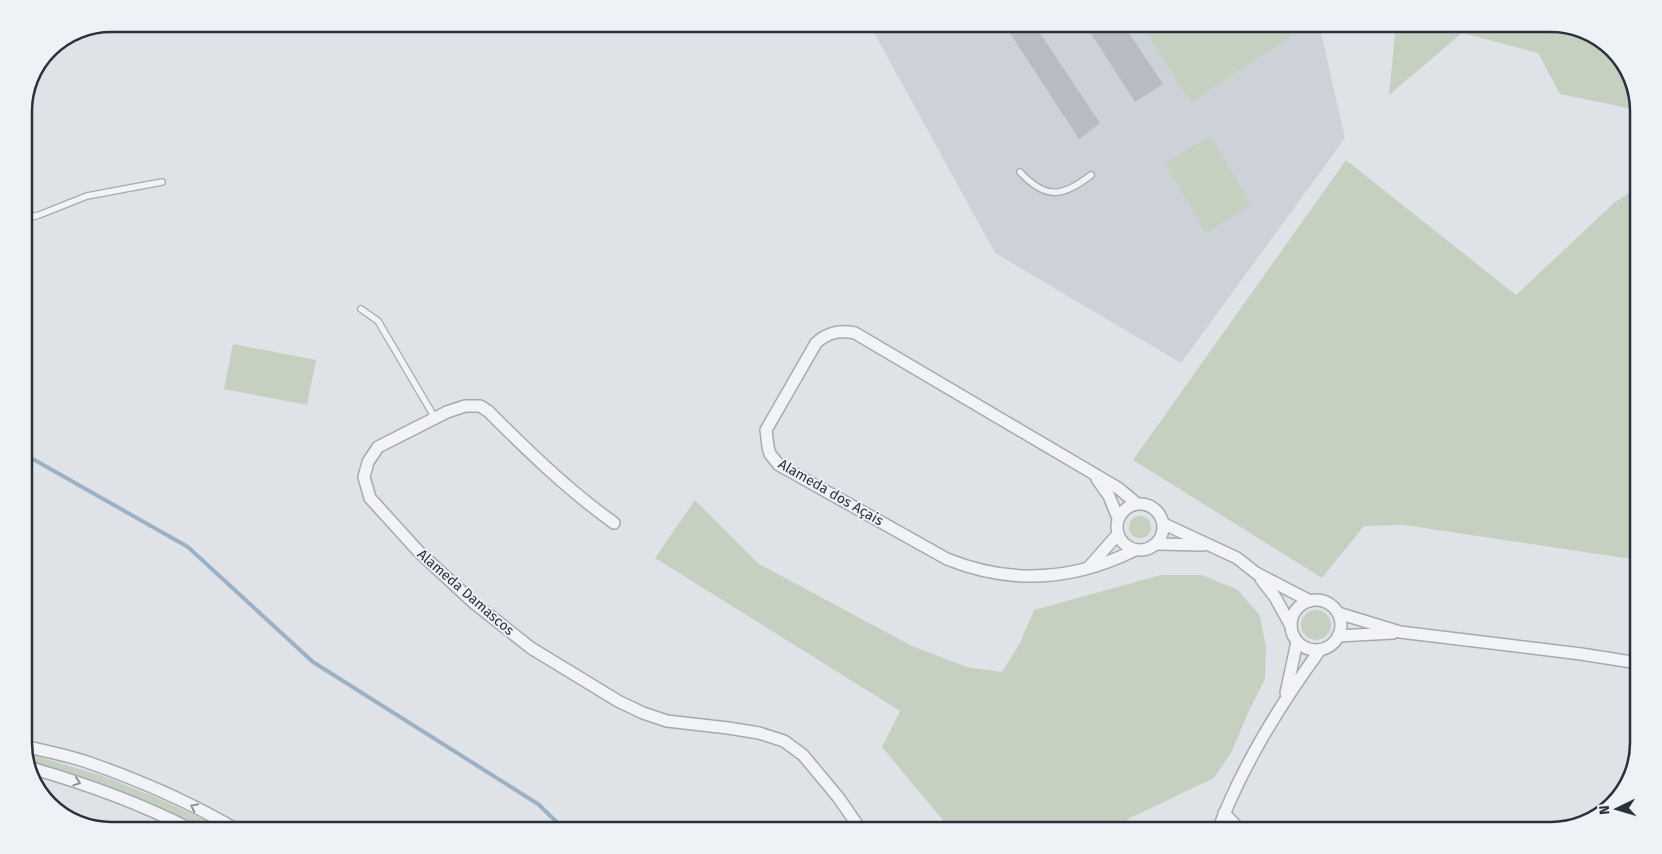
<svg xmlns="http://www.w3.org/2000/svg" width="1662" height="854" viewBox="0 0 1662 854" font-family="'Fira Sans',sans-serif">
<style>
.built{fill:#cdd2d9}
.green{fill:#c5d0c1}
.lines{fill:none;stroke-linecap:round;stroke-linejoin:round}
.stream{stroke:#9db1c5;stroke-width:4}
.building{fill:#b7bcc4}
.lane-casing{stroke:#a5aab1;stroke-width:8}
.street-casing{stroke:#a5aab1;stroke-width:14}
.lane{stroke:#f1f3f6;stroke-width:5.5}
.street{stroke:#f1f3f6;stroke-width:11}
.oneway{stroke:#8d929a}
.labels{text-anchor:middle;stroke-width:4;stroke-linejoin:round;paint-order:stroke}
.street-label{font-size:14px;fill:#29313d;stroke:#eef1f5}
.rim{fill:none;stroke:#29313d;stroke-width:2.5}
</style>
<rect width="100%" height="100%" fill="#dfe3e7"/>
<path class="built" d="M853,24H1319L1345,138L1181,363L995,253L872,29Z"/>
<g class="green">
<path d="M1140,24H1284L1292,36L1191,102Z"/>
<path d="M1396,24H1551L1590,33L1624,63L1638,110L1560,94L1538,53L1462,33L1389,95Z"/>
<path d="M1211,136L1251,205L1206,233L1165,163Z"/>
<path d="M1346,160L1516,295L1615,202L1638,187V560L1404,525L1364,526L1322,578L1133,460Z"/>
<path d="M233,344L316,360L307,405L224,389Z"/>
<path d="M695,500L759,564L912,646L967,667L1002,672L1020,643L1034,610L1161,575H1202L1238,590L1260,616L1266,648L1265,679L1248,713L1231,753L1214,778L1130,818L1114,830H951L882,747L900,711L655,558Z"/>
<circle cx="1140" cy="527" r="11"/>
<circle cx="1316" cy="625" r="15"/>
<path d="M26,753L103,776L160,799L225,830H206L156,806L101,785L29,764Z"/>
</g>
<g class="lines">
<path class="stream" d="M24,454L188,547L313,662L538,804L565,830"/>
</g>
<g class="building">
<path d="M1004,24H1034L1100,123L1079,139Z"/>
<path d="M1085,24H1123L1163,84L1135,102Z"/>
</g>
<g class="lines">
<defs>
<g id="lane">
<path d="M1020,172C1046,200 1063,197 1091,175"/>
<path d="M24,219L39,215L87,196L162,182"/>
<path d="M361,309L378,321L435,418"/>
</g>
<g id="street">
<path d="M1097,479L1109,496L1118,518"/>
<circle cx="1140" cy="527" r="23"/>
<path d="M614,523C568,490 528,451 488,411L480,406H465L447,412L378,447L368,462L364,477L370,498L419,552L474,603L531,648L618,701L643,713L667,721L728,728L759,733L784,741L803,755L838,797L861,830"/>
<path d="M1164,524L1237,558L1256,573L1310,601"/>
<path d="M1156,544L1203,545"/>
<path d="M1135,550C1073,581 1011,585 947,559L779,465L770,454L768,447L766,430L816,343C828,332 840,330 855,333L1118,488L1136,503"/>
<path d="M1089,567L1118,534"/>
<path d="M1261,579L1275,597L1291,626"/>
<circle cx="1316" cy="625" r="25"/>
<path d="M1338,613L1400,632L1581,654L1638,663"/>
<path d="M1338,636L1393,633"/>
<path d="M1286,693L1297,642"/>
<path d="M24,746C45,751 67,755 87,762C139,780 190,802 237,830"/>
<path d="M31,768C87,784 140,803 192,830"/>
<path d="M1224,813L1240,830"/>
<path d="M1218,830C1242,766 1279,706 1320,650"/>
</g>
</defs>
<use href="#lane" class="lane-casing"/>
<use href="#street" class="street-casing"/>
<use href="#lane" class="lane"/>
<use href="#street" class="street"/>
</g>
<defs><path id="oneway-chevron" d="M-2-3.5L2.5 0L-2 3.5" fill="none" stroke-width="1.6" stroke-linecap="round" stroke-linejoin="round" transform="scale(1.25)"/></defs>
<g class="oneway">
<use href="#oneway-chevron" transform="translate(77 782) rotate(18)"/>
<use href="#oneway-chevron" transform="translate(194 807) rotate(-154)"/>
</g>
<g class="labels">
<g class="street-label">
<text transform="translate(831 492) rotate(30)" y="5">Alameda dos Açais</text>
<text transform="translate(466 592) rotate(41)" y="5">Alameda Damascos</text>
</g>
</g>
<path d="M0 0H1662V854H0ZM111 32H1551A79 79 0 0 1 1630 111V743A79 79 0 0 1 1551 822H111A79 79 0 0 1 32 743V111A79 79 0 0 1 111 32Z" fill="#eef1f5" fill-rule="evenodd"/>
<path class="rim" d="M111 32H1551A79 79 0 0 1 1630 111V743A79 79 0 0 1 1551 822H111A79 79 0 0 1 32 743V111A79 79 0 0 1 111 32Z"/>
<g transform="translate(1617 809) rotate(265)" stroke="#eef1f5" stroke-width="4" paint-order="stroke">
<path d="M0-4L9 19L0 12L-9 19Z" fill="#29313d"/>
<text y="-8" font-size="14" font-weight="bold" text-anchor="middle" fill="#29313d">N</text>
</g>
</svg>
